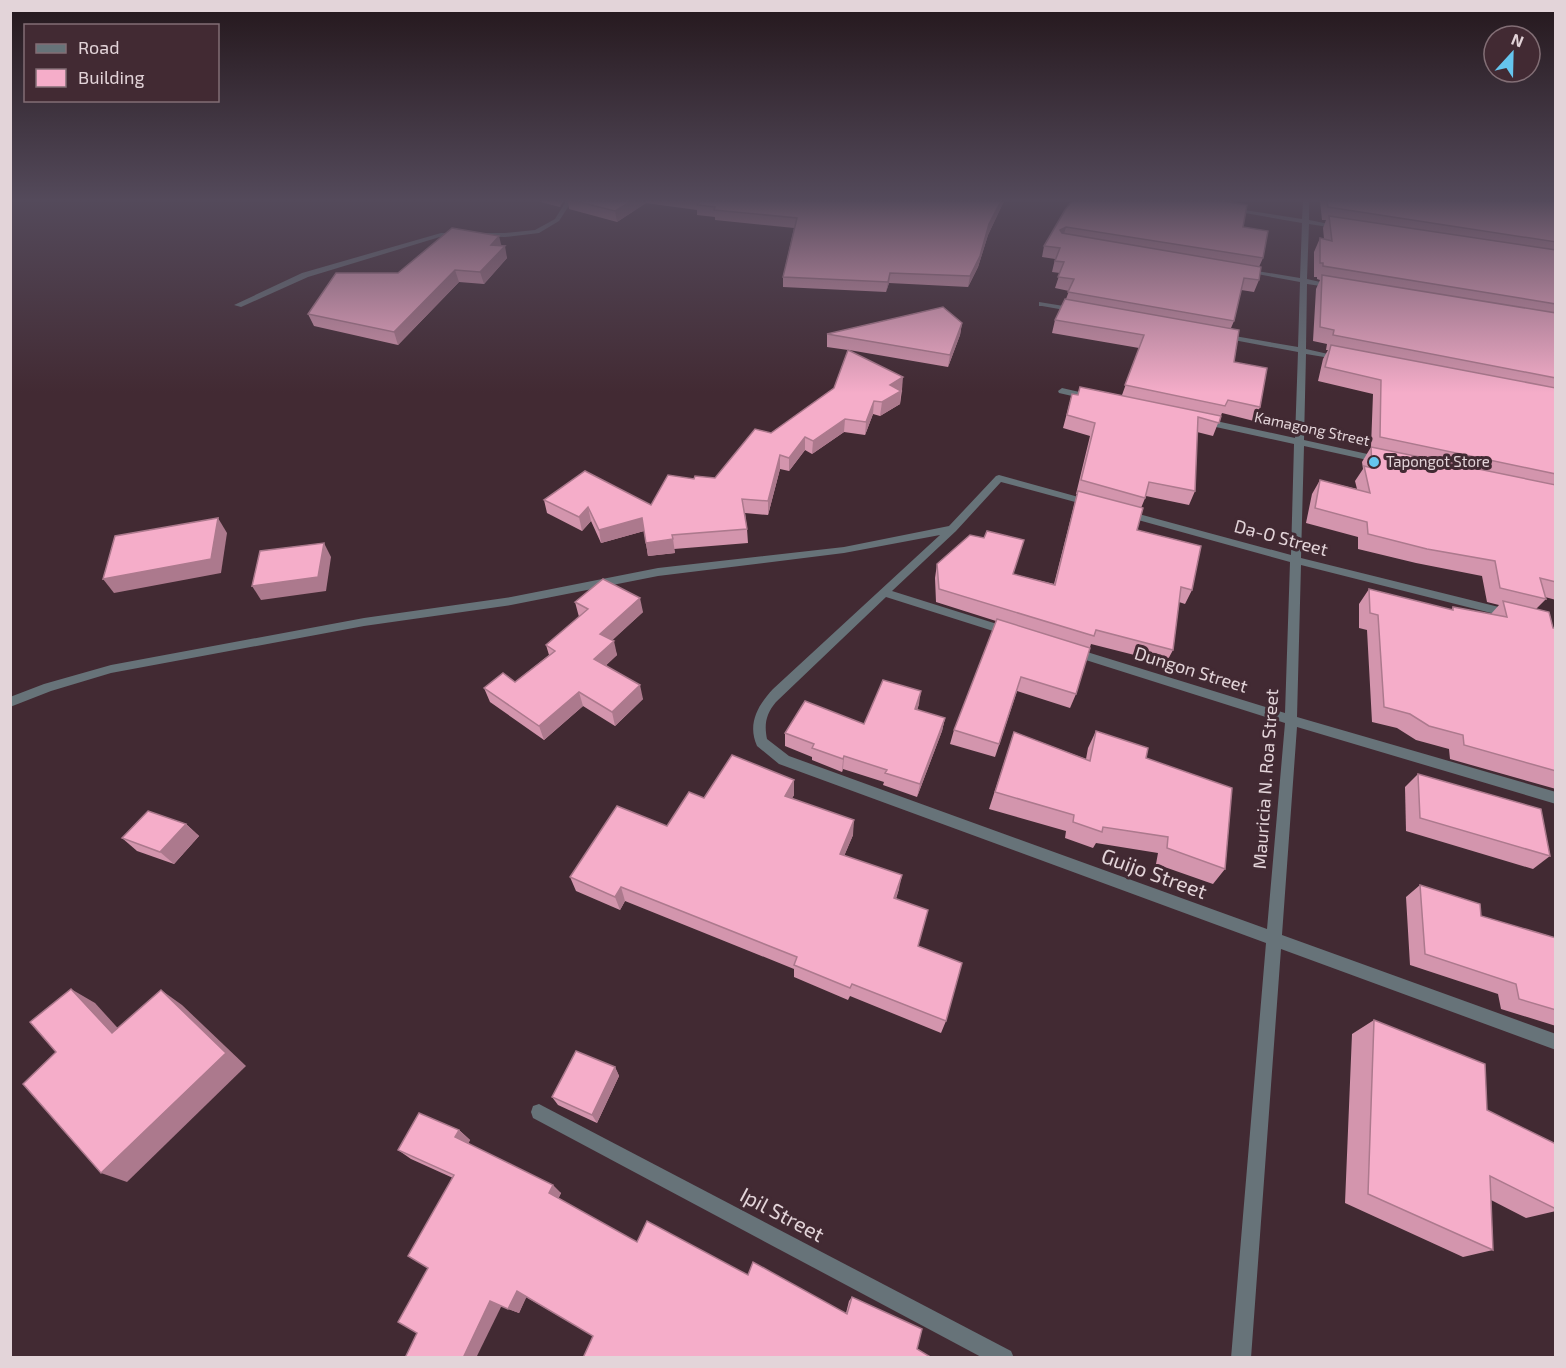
<svg xmlns="http://www.w3.org/2000/svg" width="1566" height="1368" viewBox="0 0 1566 1368" font-family="'Exo 2',sans-serif">
<style>
.lines{fill:none;stroke-linecap:round;stroke-linejoin:round}
.minor{fill:#677379;fill-rule:evenodd}
.wall{fill:#d395ad}
.shaded-wall{fill:#ac798d}
.building{fill:#f5adc9;stroke:#ac798d;stroke-width:1.5}
.poi-dot{fill:#65c5ee;stroke:#422a33;stroke-width:2}
.labels{text-anchor:middle;stroke-width:6;stroke-linejoin:round;paint-order:stroke}
.far-street-label{font-size:15px;fill:#e3d4d9;stroke:#422a33}
.far-poi-label{font-size:15px;fill:#e3d4d9;stroke:#422a33;text-anchor:start}
.street-label{font-size:18px;fill:#e3d4d9;stroke:#422a33}
.near-street-label{font-size:21px;fill:#e3d4d9;stroke:#422a33}
</style>
<rect width="100%" height="100%" fill="#422a33"/>
<g class="lines">
<g class="minor">
<path d="M566,201H572L559,221L539,233L505,237L443,236L308,277L241,307L234,305L302,273L441,233H505L535,230L555,219Z"/>
<path d="M1303,201H1309V220L1344,227L1341,229L1309,224L1307,279L1338,286L1334,288L1307,284L1306,349L1346,358L1342,360L1306,354L1304,440L1381,457L1386,460L1381,463L1304,446L1301,558L1511,610L1517,614L1511,618L1301,565L1297,717L1556,792V804L1297,727L1282,935L1556,1034V1050L1281,949L1251,1358H1231L1266,943L779,764L757,746C747,724 758,705 773,689L940,535L844,553L658,576L511,605L364,626L111,673L51,691L10,707V697L44,684L111,665L364,618L511,597L658,568L844,547L949,526L996,476L999,475L1093,501L1095,503L1090,506L1001,482L956,531L892,591L1013,629L1015,632L1013,635L1009,636L886,597L776,702C766,714 764,724 767,739L789,756L1267,929L1285,723L1070,655L1068,652L1074,648L1285,713L1290,562L1120,515L1119,513L1124,510L1291,555L1294,444L1202,424L1198,421L1202,418L1295,438L1298,352L1223,338L1219,336L1223,334L1298,347L1300,282L1241,271L1245,269L1300,278L1302,223L1228,210L1231,208L1302,219Z"/>
<path d="M1039,302L1076,308L1080,310L1076,312L1042,306H1039Z"/>
<path d="M1062,388L1097,396L1098,398L1094,401L1059,393L1058,391Z"/>
<path d="M539,1104L1011,1351L1014,1358H983L533,1118L531,1112L533,1106Z"/>
</g>
</g>
<g class="wall">
<path d="M537,201H563L560,207Z"/>
<path d="M568,201H1004L988,235L978,267L968,287L889,283L886,292L783,287V277L794,228L715,220V217L697,215V210L646,203L617,222L569,209Z"/>
<path d="M1072,201H1233L1232,203L1243,227L1263,258L1259,267V280L1254,292L1241,290L1234,321L1231,328L1234,362L1260,407L1254,421L1222,413L1213,436L1197,432L1195,491L1189,505L1146,496L1141,508L1137,530L1192,590L1185,604L1179,602L1173,650L1166,663L1091,644L1076,694L1070,708L1017,691L995,757L950,744L954,730L996,621L936,602L935,578L937,564L984,538L1024,540L1013,574L1054,584L1077,494H1076L1090,436L1063,428L1072,394L1122,395L1139,348L1052,333L1055,320L1066,299L1069,291L1055,288L1060,273L1052,272L1055,259L1042,257L1044,246Z"/>
<path d="M1320,201H1556V600L1545,597L1546,599L1536,609L1553,628H1556V789L1450,759L1449,749L1416,740L1397,728L1372,722L1367,630L1359,628V604L1369,589L1451,610L1453,607L1491,614L1499,605L1487,602L1482,576L1416,563L1358,549V537L1306,523L1312,494L1320,480L1357,489L1355,481L1363,469L1362,462L1371,447L1373,394L1318,381L1323,359L1328,350H1326L1327,344L1313,341L1316,289L1320,280L1317,279V277H1314V252L1320,238L1324,239L1323,228L1326,220H1322Z"/>
<path d="M501,246L507,258L484,284L459,282L398,345L314,326L308,314L398,273Z"/>
<path d="M962,323L960,335L948,367L849,350L902,390L900,404L880,416L873,414L865,435L844,432L812,454L805,450L789,471L780,469L768,515L745,513L747,529L748,543L674,549L675,553L648,556L644,531L601,543L591,521L582,531L547,513L544,500L651,505L694,479L715,478L771,433L834,388L848,350L827,347V334Z"/>
<path d="M575,602L643,612L612,640L617,655L606,665L643,699L615,726L583,706L544,740L490,702L484,688L515,682L549,655L546,645L579,617Z"/>
<path d="M919,704L917,710L945,718L942,731L917,797L883,785L884,782L843,769L842,772L812,760V757L785,746V733L864,724Z"/>
<path d="M1096,731L1146,758L1225,869L1213,884L1156,864L1158,853L1096,843L1093,848L1065,838L1066,831L989,809L1014,732L1086,759L1088,748Z"/>
<path d="M1418,774L1550,856L1533,869L1406,831L1405,787Z"/>
<path d="M794,795L792,798L853,835L844,856L899,889L896,899L918,946L946,1021L941,1033L850,996L848,1000L794,977V969L625,901L620,910L576,891L570,877L667,826L704,798Z"/>
<path d="M186,824L199,836L174,864L137,851L122,838Z"/>
<path d="M1420,885L1481,916L1556,938V1026L1501,1009L1498,994L1410,965L1406,897Z"/>
<path d="M1374,1020L1487,1110L1556,1144V1211L1526,1218L1491,1200L1493,1250L1463,1257L1345,1203L1352,1034Z"/>
<path d="M615,1067L619,1076L597,1123L558,1105L552,1097Z"/>
<path d="M459,1130L470,1140L468,1143L561,1193L558,1199L637,1242L748,1275L846,1313L849,1301L852,1297L922,1329L593,1336L526,1297L519,1313L501,1306L417,1333L428,1268L453,1178L411,1159L398,1150Z"/>
</g>
<g class="shaded-wall">
<path d="M559,201H563L560,207Z"/>
<path d="M632,201H646V203L617,222L615,211Z"/>
<path d="M1001,201H1004L988,235L978,267L968,287L970,276L989,224Z"/>
<path d="M1066,227L1063,238L1060,230Z"/>
<path d="M499,236L502,248L491,245Z"/>
<path d="M505,246L507,258L484,284L480,272Z"/>
<path d="M455,270L459,282L398,345L394,332Z"/>
<path d="M890,273L889,283L886,292L888,282Z"/>
<path d="M962,323L960,335L948,367L950,355Z"/>
<path d="M903,377L902,390L888,398L890,385Z"/>
<path d="M901,391L900,404L880,416L882,402Z"/>
<path d="M874,401L873,414L865,435L866,422Z"/>
<path d="M845,419L844,432L812,454L813,441Z"/>
<path d="M805,437V450L789,471V458Z"/>
<path d="M780,455V469L768,515V501Z"/>
<path d="M588,507L591,521L582,531L579,517Z"/>
<path d="M218,518L227,533L221,573L114,593L103,579Z"/>
<path d="M642,518L644,531L601,543L599,530Z"/>
<path d="M673,539L675,553L648,556L646,543Z"/>
<path d="M324,543L331,557L326,591L261,600L252,586Z"/>
<path d="M640,598L643,612L604,648L600,634Z"/>
<path d="M614,641L617,655L598,673L594,659Z"/>
<path d="M640,685L643,699L615,726L612,712Z"/>
<path d="M921,691L919,704L913,722L915,709Z"/>
<path d="M579,692L583,706L544,740L539,726Z"/>
<path d="M945,718L942,731L917,797L920,784Z"/>
<path d="M844,756L843,769L842,772L843,759Z"/>
<path d="M794,780V795L785,811V796Z"/>
<path d="M854,820L853,835L839,868L840,854Z"/>
<path d="M186,824L199,836L174,864L160,852Z"/>
<path d="M902,875L899,889L891,912L894,898Z"/>
<path d="M621,887L625,901L620,910L615,897Z"/>
<path d="M71,989L95,1003L135,1047L112,1033Z"/>
<path d="M161,990L182,1005L246,1066L127,1182L101,1173Z"/>
<path d="M615,1067L619,1076L597,1123L592,1115Z"/>
<path d="M459,1130L470,1140L467,1147L455,1137Z"/>
<path d="M553,1185L561,1193L557,1201L549,1193Z"/>
<path d="M517,1291L527,1296L519,1313L508,1309Z"/>
<path d="M490,1301L502,1305L476,1358H463Z"/>
</g>
<g class="building">
<path d="M575,201H632L615,211Z"/>
<path d="M700,201H1001L989,224L980,256L970,276L890,273L888,282L783,277L797,218L714,210L715,207L697,205Z"/>
<path d="M1072,201H1224L1247,205L1243,227L1268,231L1263,258L1066,227L1060,230L1062,233L1261,267L1259,280L1244,278L1234,321L1068,292L1074,279L1058,277L1064,262L1055,261L1060,248L1044,246L1065,210Z"/>
<path d="M1327,201H1556V242L1328,207Z"/>
<path d="M1329,216L1556,250V304L1323,266V263H1320V238L1332,241Z"/>
<path d="M452,228L499,236L491,245L505,246L480,272L455,270L394,332L308,314L336,273H398Z"/>
<path d="M1322,275L1556,313V378L1333,335L1334,330L1320,327Z"/>
<path d="M1065,299L1239,330L1234,362L1267,368L1260,407L1228,400L1225,406L1125,385L1144,335L1055,320Z"/>
<path d="M943,307L962,323L950,355L827,334Z"/>
<path d="M1331,345L1556,388V474L1380,437L1381,380L1325,367Z"/>
<path d="M848,350L903,377L890,385L901,391L882,402L874,401L866,422L845,419L813,441L805,437L789,458L780,455L768,501L742,499L747,529L672,535L673,539L646,543L642,518L599,530L588,507L579,517L544,500L585,471L651,505L668,475L694,479L695,476L715,478L755,429L771,433L834,388Z"/>
<path d="M1080,387L1221,416L1219,423L1198,417L1195,491L1149,482L1145,498L1081,480L1095,423L1067,415L1072,394L1078,395Z"/>
<path d="M1371,447L1556,485V582L1540,578L1546,599L1500,588L1495,561L1427,549L1368,534L1367,522L1315,508L1320,480L1370,493L1364,466L1372,468Z"/>
<path d="M1078,491L1143,508L1137,530L1201,546L1192,590L1181,587L1173,650L1096,630L1094,636L939,589L937,564L970,535L984,538L987,531L1024,540L1013,574L1055,585Z"/>
<path d="M218,518L211,559L103,579L115,536Z"/>
<path d="M324,543L318,577L252,586L260,551Z"/>
<path d="M603,579L640,598L600,634L614,641L594,659L640,685L612,712L579,692L539,726L484,688L503,673L515,682L555,651L546,645L588,609L575,602Z"/>
<path d="M1369,589L1453,610V607L1507,617L1503,601L1549,612L1553,628H1556V771L1464,745L1463,735L1429,726L1410,714L1384,707L1378,615L1370,613Z"/>
<path d="M997,619L1090,648L1076,694L1021,677L999,744L954,730Z"/>
<path d="M883,680L921,691L915,709L945,718L920,784L885,773L887,770L844,756L843,759L812,748L814,744L785,733L805,701L864,724Z"/>
<path d="M1096,731L1148,748L1146,758L1232,788L1225,869L1167,848L1168,837L1103,827L1102,832L1073,822L1074,815L995,792L1014,732L1090,761Z"/>
<path d="M732,755L794,780L785,796L854,820L840,854L902,875L894,898L928,910L918,946L962,963L946,1021L852,984L850,988L794,965L797,957L621,887L615,897L570,877L617,806L667,826L689,792L704,798Z"/>
<path d="M1418,774L1541,809L1550,856L1420,818Z"/>
<path d="M148,811L186,824L160,852L122,838Z"/>
<path d="M1420,885L1480,904L1481,916L1556,938V1010L1519,999L1516,984L1425,954Z"/>
<path d="M71,989L112,1033L161,990L226,1053L101,1173L23,1084L56,1052L30,1022Z"/>
<path d="M1374,1020L1485,1064L1487,1110L1556,1144V1209L1490,1176L1493,1250L1368,1194Z"/>
<path d="M576,1051L615,1067L592,1115L552,1097Z"/>
<path d="M419,1113L459,1130L455,1137L553,1185L549,1193L637,1242L647,1221L748,1275L753,1262L847,1314L852,1297L922,1329L917,1349L932,1358H583L593,1336L517,1291L508,1309L490,1301L463,1358H405L417,1333L398,1322L428,1268L408,1256L454,1175L398,1150Z"/>
</g>
<linearGradient id="sky" x2="0" y2="1"><stop stop-color="#24171c"/><stop offset="0.51" stop-color="#544a5b"/><stop offset="1" stop-color="#544a5b" stop-opacity="0"/></linearGradient>
<rect width="1566" height="393" fill="url(#sky)"/>
<circle class="poi-dot" cx="1374" cy="462" r="6"/>
<g class="labels">
<g class="far-street-label">
<text transform="translate(1312 429) rotate(12)" y="5">Kamagong Street</text>
</g>
<g class="far-poi-label">
<text x="1386" y="467">Tapongot Store</text>
</g>
<g class="street-label">
<text transform="translate(1281 538) rotate(15)" y="6">Da-O Street</text>
<text transform="translate(1191 670) rotate(17)" y="6">Dungon Street</text>
<text transform="translate(1266 779) rotate(-86)" y="6">Mauricia N. Roa Street</text>
</g>
<g class="near-street-label">
<text transform="translate(1154 874) rotate(20)" y="7">Guijo Street</text>
<text transform="translate(782 1215) rotate(28)" y="7">Ipil Street</text>
</g>
</g>
<rect width="1566" height="1368" fill="none" stroke="#e3d4d9" stroke-width="24"/>
<rect x="24" y="24" width="195" height="78" fill="#422a33" stroke="#826e75" stroke-width="1.5"/>
<rect x="36" y="44" width="30" height="9" fill="#677379" stroke="#826e75" stroke-width="1.5"/>
<text x="78" y="54" font-size="18" fill="#e3d4d9">Road</text>
<rect x="36" y="69" width="30" height="18" fill="#f5adc9" stroke="#826e75" stroke-width="1.5"/>
<text x="78" y="84" font-size="18" fill="#e3d4d9">Building</text>
<g transform="translate(1512 54) rotate(22)"><circle r="28" fill="#422a33" stroke="#826e75" stroke-width="1.5"/>
<path d="M0-4.5L10 22L0 15L-10 22Z" fill="#65c5ee"/>
<text y="-9" font-size="16" font-weight="bold" text-anchor="middle" fill="#e3d4d9">N</text>
</g>
</svg>
